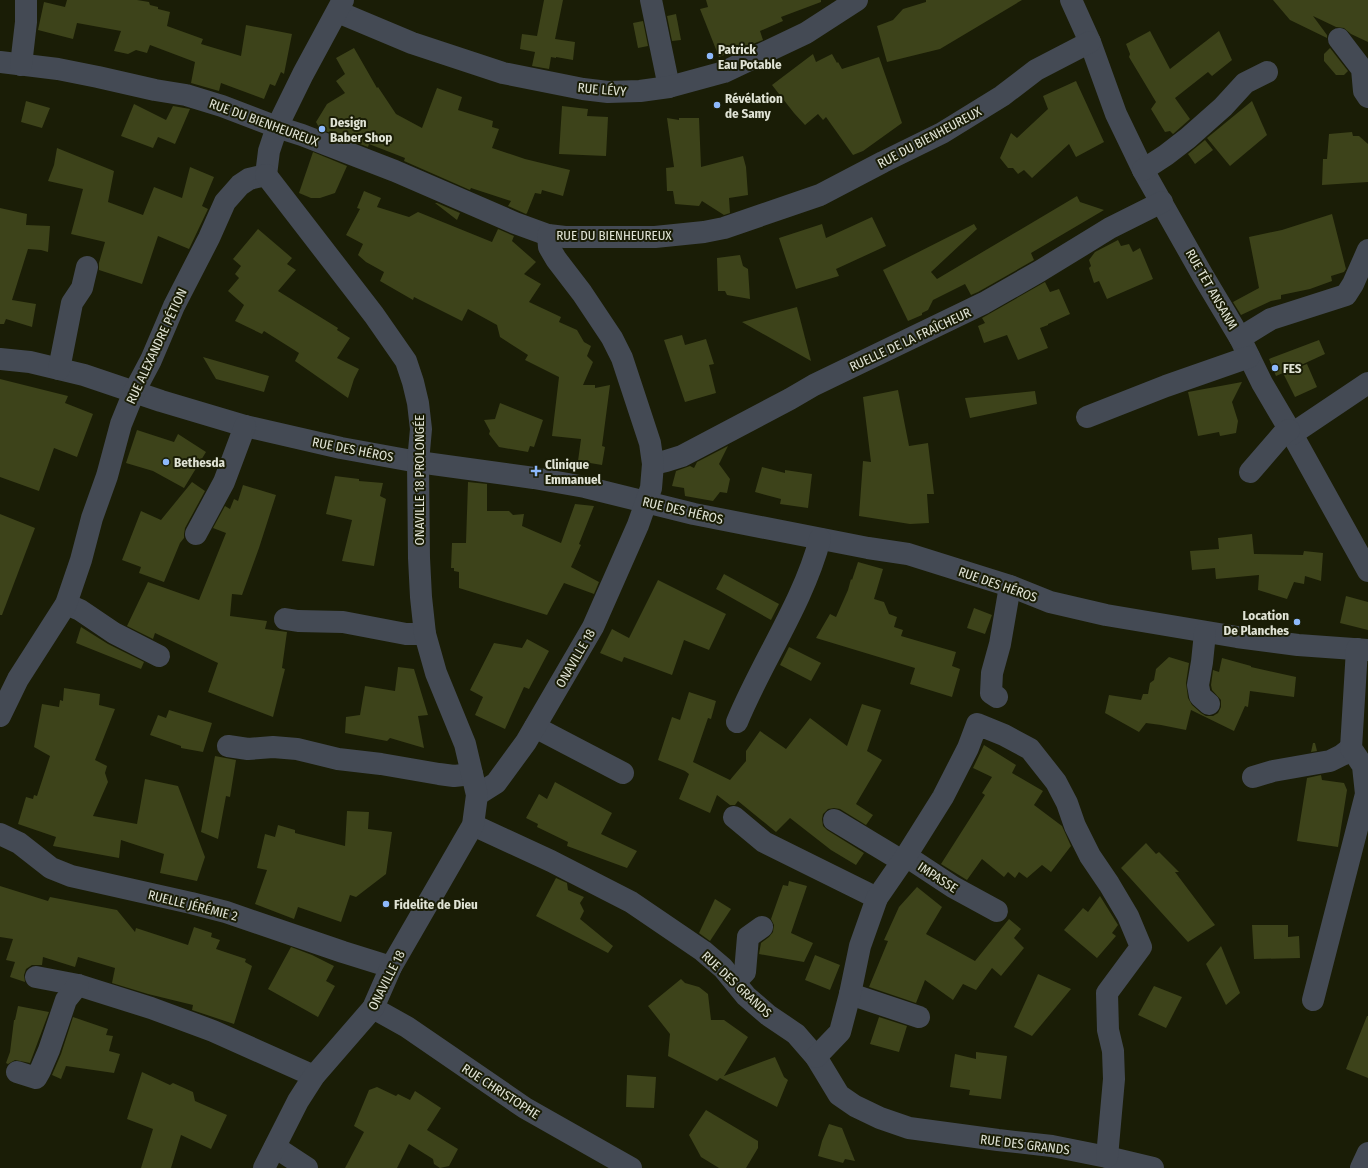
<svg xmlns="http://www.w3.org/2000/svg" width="1368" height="1168" viewBox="0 0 1368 1168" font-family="'Fira Sans Condensed',sans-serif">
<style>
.building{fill:#3d431a}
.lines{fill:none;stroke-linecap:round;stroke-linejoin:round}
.minor{stroke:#444a54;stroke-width:22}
.poi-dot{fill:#8db9fc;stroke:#1a1d06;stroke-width:1.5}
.labels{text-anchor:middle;stroke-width:4;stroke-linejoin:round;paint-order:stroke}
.poi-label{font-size:13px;font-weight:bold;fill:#e0e3d5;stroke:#1a1d06;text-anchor:start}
.street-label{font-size:13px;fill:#e0e3d5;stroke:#1a1d06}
</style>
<rect width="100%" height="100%" fill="#1a1d06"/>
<g class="building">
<path d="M67,0H137L149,2L150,5L158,7V9L170,12L167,26L203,39L201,44L241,56L246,25L292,34L284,74L281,72L275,86L270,84L264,99L221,83L219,91L191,83L195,62L150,45L147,53L136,50L128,54L114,51L121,31L77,23L73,39L38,30L44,2L65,7Z"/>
<path d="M544,0H563L555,39L575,42L573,60L556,57V58L551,57L549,69L532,66L535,52L520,49L522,34L537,36Z"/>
<path d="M706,0H821V2L781,17L783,21L760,31L763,40L719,57L700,9L708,7Z"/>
<path d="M926,0H1022L940,49L887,62L877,26L893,20L903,9L926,2Z"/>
<path d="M1273,0H1368V42L1351,34L1344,28L1336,27L1313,16L1327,35V38L1290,20Z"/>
<path d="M676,14L681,40L672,41L667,16Z"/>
<path d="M643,21L648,46L638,48L633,23Z"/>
<path d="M1150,31L1170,69L1219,31L1232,60L1212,76L1208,72L1175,98L1190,119L1173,134L1170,131L1165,132L1151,109L1156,102L1129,57L1130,54L1126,44Z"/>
<path d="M354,48L377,88L378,87L396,114L422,128L437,88L462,97L458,110L493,121L492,127L499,129L492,148L525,159L570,170L563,196L542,190L541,194L535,193L527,213L526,214L508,206L511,201L471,188L470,190L404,161L405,158L369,144L368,147L320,129L316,122L327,104L345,93L336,81L345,74L336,58Z"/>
<path d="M1330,48L1348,71L1344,75H1336L1324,61V54Z"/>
<path d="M813,54L816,62L832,54L837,63L838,62L842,69L879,57L902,123L863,151L853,155L826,117L823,120L818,114L805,125L794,113L772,85Z"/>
<path d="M1076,81L1104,142L1076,157L1069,144L1032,178L1024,170L1018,174L1013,168H1008L1000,158L1011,133L1017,138L1048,109L1043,96Z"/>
<path d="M26,101L50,108L42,128L21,122Z"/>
<path d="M1252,101L1267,135L1230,166L1207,138Z"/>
<path d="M134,104L166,120L173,106L190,109L175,144L158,137L153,148L121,136Z"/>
<path d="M562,106L588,109L587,116L608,117L606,156L559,154Z"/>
<path d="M667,118L679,120V118H699L701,167L743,156L746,167L748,195L729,198L730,213L724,215L702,201L699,206L675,204L673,191H667L666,168L674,167Z"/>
<path d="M1352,132L1353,136H1359L1368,144V182L1322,185L1323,159H1327L1329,134Z"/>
<path d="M1205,140L1213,150L1195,164L1188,154Z"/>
<path d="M57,148L114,171L108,202L143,215L154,187L182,198L190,167L214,177L202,206L208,209L189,249L158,236L142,284L99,270V263L105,242L71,234L83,189L48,181L54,165Z"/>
<path d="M313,152L347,166L335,193L320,198H311L299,193Z"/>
<path d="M364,191L381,198L377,207L409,217L418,212L492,242L498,229L514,236L512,241L536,262L524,274L541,284L529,302L561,317L559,322L577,330L584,342L591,346L587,356L593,362L583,385H595V388L610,385L602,446L605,447L602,465L578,461L581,439L552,436L559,377L525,360L528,355L500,337L497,325L468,309L462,321L414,297L413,300L380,281L384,272L366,262L358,255L363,244L346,235L360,209L357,208Z"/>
<path d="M1077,196L1080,202L1104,210L1031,253L1034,260L978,292L971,295L965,284L933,300L928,310L922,313V315L908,321L883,270L974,224L977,229L931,272L937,279Z"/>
<path d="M435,203H437L460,213L457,220Z"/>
<path d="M0,208L27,214L26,225L50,226L48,252L41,250L28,249L12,300L36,304L32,327L6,319L4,324H0Z"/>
<path d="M1332,214L1346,269L1344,272L1331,276L1332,281L1310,289L1281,295V299L1271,301L1241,315L1233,302L1259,288L1249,237L1282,230Z"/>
<path d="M872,217L886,246L836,269L839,276L796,289L779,238L822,224L826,238Z"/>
<path d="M258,229L292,258L287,264L296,270L278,291L338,328L337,330L350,338L337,358L359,369L354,379L348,398L295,361L299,353L264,331L262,334L235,321L244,305L228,291L239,278L235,274L241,266L233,259Z"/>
<path d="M1118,240L1121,246L1129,244L1133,252L1140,248L1153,279L1107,299L1099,281L1094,283L1089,268L1091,266L1089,260L1095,252Z"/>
<path d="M740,255L743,266L748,269L750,299L727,295L725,291H718L717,258Z"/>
<path d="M1045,282L1050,292L1059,289L1070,314L1048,324V325L1040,328L1048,348L1018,360L1007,335L984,343L978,326L985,323L982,318Z"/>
<path d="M797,307L811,361L742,322Z"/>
<path d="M682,335L685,345L706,339L714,364L709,365L716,393L685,402L664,340Z"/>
<path d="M1319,340L1325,354L1301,365L1302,366L1307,364L1317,387L1295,397L1283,373L1276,376L1269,359Z"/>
<path d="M203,357L269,376L264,392L216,379Z"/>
<path d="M0,379L68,396L65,403L93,414L77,457L54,448L39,491L0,477Z"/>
<path d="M1242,382L1232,402L1238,421L1236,433L1220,436L1219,432L1198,436L1188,392Z"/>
<path d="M898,390L909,446L928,443L934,494H927L929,523L910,524L859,516L863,461L871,462L863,397Z"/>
<path d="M1035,391L1037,404L970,418L965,398Z"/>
<path d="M500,403L543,420L534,447L530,446L528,452L499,447L489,434L490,431L484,420L495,419Z"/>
<path d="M137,430L174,442L178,434L206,452L184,488L153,471L126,463Z"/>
<path d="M728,446L719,464L730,479L727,493L720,492L713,501L685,496L684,488L672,486L676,471L690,466L694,468L697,462Z"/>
<path d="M762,467L785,473V470L812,474L808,508L780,504L781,499L755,492Z"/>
<path d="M335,476L359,479V481L383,483L380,496L386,499L374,566L342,561L352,520L326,514Z"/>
<path d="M192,482L205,491L185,528L184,534V538L180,543L164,582L139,573L141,567L122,560L141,511L161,520Z"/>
<path d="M468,482L487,484V511H509L513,515L524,514L522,526L561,543L575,504L594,506L579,544L581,545L571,567L599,582L594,594L564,583L547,615L459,588V572L454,571V568H451L452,543H466Z"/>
<path d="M243,485L276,495L259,548L242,595L232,594L230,616L267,621L265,629L287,632L282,668L285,669L273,717L208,692L218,663L155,633L153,639L127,626L148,582L199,600L226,533L213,528L225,506L230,509L234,499L238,501Z"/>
<path d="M0,514L35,528L2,615H0Z"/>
<path d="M1252,534L1254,554L1303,555L1304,551L1323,553L1321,581L1305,576L1304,584L1294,582L1287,599L1258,590L1259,575L1216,579L1215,568L1192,570L1190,551L1219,549L1218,538Z"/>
<path d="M858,562L883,569L874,599L884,602L889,614L897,617L894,627L903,630L901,636L956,652L952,666L960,669L952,697L910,684L915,668L816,638L830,614L836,617L848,590L851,579L852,580Z"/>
<path d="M724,574L779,604L771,620L716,589Z"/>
<path d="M658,580L726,614L709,650L684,640L672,675L624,657L622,662L600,653L612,629L629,638Z"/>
<path d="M1346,596L1368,602V630L1340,623Z"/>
<path d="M974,608L992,615L985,634L967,628Z"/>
<path d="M81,627L108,644L144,662L141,669L76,643Z"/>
<path d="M527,639L549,651L529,689L524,687L505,729L475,715L483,697L470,690L494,643L522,648Z"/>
<path d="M789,647L821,663L811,681L780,665Z"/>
<path d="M1169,657L1189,663L1186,683L1188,698L1192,705L1201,713L1206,716H1213L1218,713L1221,707V700L1212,690L1211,685L1213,670L1219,672L1222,658L1251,666V667L1296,677L1294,697L1250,691L1248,707L1245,706L1234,731L1191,710L1186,730L1161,725L1146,723L1139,732L1105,713L1109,695L1141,700L1143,694H1148L1150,683L1154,680L1156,669Z"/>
<path d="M398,667L414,669L428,715L418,716L424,748L390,738L387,741L345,733L346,717L360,715L365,686L395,691Z"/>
<path d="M64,688L100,694L99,705L115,709L95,760L107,766L105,773L108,782L93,816L137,824L145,779L178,786L205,857L197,881L160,873L164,854L121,840L119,858L53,846L56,837L18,824L26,797L33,799L34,795L37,796L50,756L34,747L42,704L59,707L60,700L63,701Z"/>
<path d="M689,692L716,701L711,719L708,718L693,762L730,780L746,761V751L760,731L786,749L810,718L847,746L862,704L881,710L867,751L882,760L856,804L873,815L866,825L840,809L834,808L828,809L823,814L822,819L823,826L827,830L864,853L856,865L831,850L790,818L776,832L738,801L735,805H730L717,795L710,813L679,799L689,774L685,771L658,760L672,717L680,720Z"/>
<path d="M169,710L212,723L203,752L181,748V746L150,735L158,715L166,718Z"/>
<path d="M1313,743H1315L1317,751L1311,752Z"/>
<path d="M984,745L1016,765L1012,773L1043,791L1034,805L1062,826L1071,846L1051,872L1042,865L1027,878L1019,872L1015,878L1008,872L1004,877L982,859L967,880L941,864L985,795L982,793L992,777L973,768Z"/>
<path d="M215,756L236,760L230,797L226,796L218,839L201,832Z"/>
<path d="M1321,775L1322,780L1344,783L1347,790L1338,847L1297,841L1307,778Z"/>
<path d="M555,782L612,813L601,834L637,851L627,868L567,846L568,842L537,827L538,824L526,818L539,794L547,799Z"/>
<path d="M347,811L369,812L368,829L392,832L386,874L356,897L350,895L341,922L298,907L294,919L255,904L267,870L257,868L265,834L275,837L278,825L295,830V833L345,846Z"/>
<path d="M1146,843L1156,854L1159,852L1179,872H1175L1215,925L1188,942L1121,868Z"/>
<path d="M556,878L567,883L568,890L584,897L580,903L584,911L580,919L613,946L608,953L536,916Z"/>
<path d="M789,881L807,886L791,933L813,943L804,962L759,954L761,943L769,937L773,932L774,925L771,919L783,885L788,886Z"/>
<path d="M0,886L48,901L50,897L117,910L135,932L136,928L188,945L194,927L212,933L211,937L220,940L216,949L246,959L245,962L252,966L234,1024L192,1010L193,1005L148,994L112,983L115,968L78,957L75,967L43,957L42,965H32L26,969L24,975L25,982L10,977L15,962L6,960L13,939L0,937Z"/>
<path d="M917,887L942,907L926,934L975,961L1009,919L1021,929L1014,938L1024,948L1001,976L992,968L976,990L963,984L953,1000L925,980L916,1003L869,987L888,941L884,940L899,907Z"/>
<path d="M1100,896L1118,925L1112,933L1116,936L1097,958L1064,930L1083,908L1088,912Z"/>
<path d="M715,899L731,909L710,941L699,933Z"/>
<path d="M1252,925H1288V937L1299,936L1300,958L1254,959Z"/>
<path d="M1221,946L1240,993L1226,1005L1206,964Z"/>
<path d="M291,947L312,955L334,966L326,981L335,986L318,1017L268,989Z"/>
<path d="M815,955L840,965L830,990L805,980Z"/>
<path d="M1038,974L1071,989L1032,1036L1014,1027Z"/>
<path d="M681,979L685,983L699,987L708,994L711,1020H724L748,1037L724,1076L775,1057L784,1077L788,1080L777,1107L720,1078L717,1081L668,1056L670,1034L648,1006Z"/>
<path d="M1154,986L1182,997L1166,1028L1138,1015Z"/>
<path d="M18,1006L49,1012L30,1063L15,1060L8,1064L6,1063L10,1052L14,1020H15Z"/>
<path d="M1367,1016H1368V1078L1346,1069Z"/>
<path d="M73,1017L108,1029L106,1035L113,1036L109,1051L120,1054L114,1073L66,1066L61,1079L52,1075L61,1054Z"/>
<path d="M879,1017L907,1026L899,1052L870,1044Z"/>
<path d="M976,1052L1007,1056L1001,1099L969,1095L970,1090L950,1087L955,1054L976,1059Z"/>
<path d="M142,1072L170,1085L173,1083L193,1092L195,1101L227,1115L211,1149L181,1135L171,1168H141L153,1129L127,1119Z"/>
<path d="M627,1075L656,1077L654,1108L626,1107Z"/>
<path d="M377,1087L396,1096L398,1094L410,1100L415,1091L441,1108L427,1130L458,1149L449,1166L440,1168L434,1164L433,1159L409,1144L397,1168H345L364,1132L354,1126L369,1090Z"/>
<path d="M706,1110L758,1141V1148L746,1168H719L701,1157L689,1135Z"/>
<path d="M829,1124L842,1128L855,1161L845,1159L843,1163L818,1156L822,1141Z"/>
</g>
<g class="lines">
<g class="minor">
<path d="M651,0L669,87"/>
<path d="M1071,0L1090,42L1116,114L1143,170L1203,276L1240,338L1262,383L1292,434L1368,571"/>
<path d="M338,12L412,43L503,73L583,89L608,92L640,91L669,87L724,72L806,33L857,0"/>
<path d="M1339,39L1362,69L1364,91L1368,97"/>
<path d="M0,62L58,69L98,77L155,90L186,95L222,106L277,127L302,135L395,171L515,223L548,235L565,237H655L704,232L724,228L820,195L883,162L942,133L1002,96L1036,70L1090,42"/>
<path d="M21,65L26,22V0"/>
<path d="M1143,170L1166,155L1188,138L1223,107L1245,83L1267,72"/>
<path d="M266,175L269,151L277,127L303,74L343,0"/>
<path d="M1240,338L1271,319L1346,295L1353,284L1368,250"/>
<path d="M0,359L30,362L84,375L161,401L245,426L341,448L418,462L534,478L585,487L694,514L868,548L908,554L1010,586L1050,602L1106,615L1237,637L1298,645L1368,650"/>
<path d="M59,369L72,303L82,288L87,267"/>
<path d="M1087,417L1166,386L1249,357"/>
<path d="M1292,434L1368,383"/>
<path d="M653,464L666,461L682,456L790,399L814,385L984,303L1040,271L1110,228L1162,202"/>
<path d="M1250,472L1282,435L1289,430"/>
<path d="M196,534L224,482L245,426"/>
<path d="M66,604L80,610L114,633L159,656"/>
<path d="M285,619L298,621L343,622L406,634H425"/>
<path d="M1205,633L1202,662L1198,685L1200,696L1209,704"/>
<path d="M997,697L991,693L992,673L1000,644L1010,586"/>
<path d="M0,716L18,679L66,604L81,560L92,518L107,476L121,424L134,392L151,360L174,306L209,238L225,202L240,185L249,179L266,175"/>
<path d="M737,722C762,661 803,603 820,539"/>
<path d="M535,727L623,773"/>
<path d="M228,746L248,749L273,747L297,749L338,759L381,764L439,774L454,776L472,774"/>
<path d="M1253,777L1273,771L1330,761L1342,755L1351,748"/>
<path d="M477,795L496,783L526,742L593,627L638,525L651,488L653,464L650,443L622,358L612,338L582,293L556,259L549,247L548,235"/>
<path d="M734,817L764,842L877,898"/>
<path d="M834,820L902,861"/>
<path d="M473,825L551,861L631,902L703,951L723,968L746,996L768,1015L796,1034L816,1057L839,1095L855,1106L880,1118L909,1128L998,1140L1052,1146L1107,1157L1153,1168"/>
<path d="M0,834L19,843L51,868L71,876L191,903L226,912L343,952L391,967"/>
<path d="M906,856L953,887L997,911"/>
<path d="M36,977L78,985L151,1008L213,1031L314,1076"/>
<path d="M735,982L745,972L748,937L762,927"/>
<path d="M850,994L919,1017"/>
<path d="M1313,1000L1366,794L1363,766L1351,748L1357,649"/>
<path d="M373,1008L407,1027L525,1108L631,1168"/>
<path d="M816,1057L840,1032L850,994L860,946L877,898L906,856L943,797L968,748L977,724L1004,735L1030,749L1056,782L1067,803L1075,826L1090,856L1109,884L1128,916L1141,947L1107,993L1108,1030L1113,1051L1114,1079L1107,1157"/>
<path d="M17,1072L36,1078L40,1071L49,1050L66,1000L78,985"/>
<path d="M275,1147L307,1168"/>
<path d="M264,1168L298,1101L314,1076L373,1008L391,967L473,825L477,795L465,744L436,673L425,634L421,597L419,558L418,462L421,429L418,403L413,382L406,361L374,315L266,175"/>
<path d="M1361,1168L1368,1153"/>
</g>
</g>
<g class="poi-dot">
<circle cx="710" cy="56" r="4"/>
<circle cx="717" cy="105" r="4"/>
<circle cx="322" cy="129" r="4"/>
<circle cx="1275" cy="368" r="4"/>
<circle cx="166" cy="462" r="4"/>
<path d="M534 465h4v4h4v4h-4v4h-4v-4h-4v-4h4z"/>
<circle cx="1297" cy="622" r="4"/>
<circle cx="386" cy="904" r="4"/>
</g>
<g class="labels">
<g class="poi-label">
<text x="718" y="54">Patrick<tspan x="718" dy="15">Eau Potable</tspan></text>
<text x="725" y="103">Révélation<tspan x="725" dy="15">de Samy</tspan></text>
<text x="330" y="127">Design<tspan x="330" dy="15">Baber Shop</tspan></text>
<text x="1283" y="373">FES</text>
<text x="174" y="467">Bethesda</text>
<text x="545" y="469">Clinique<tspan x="545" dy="15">Emmanuel</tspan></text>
<text x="1289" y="620" text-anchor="end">Location<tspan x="1289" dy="15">De Planches</tspan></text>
<text x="394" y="909">Fidelite de Dieu</text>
</g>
<g class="street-label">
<text transform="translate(602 89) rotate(5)" y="5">RUE LÉVY</text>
<text transform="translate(264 122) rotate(20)" y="5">RUE DU BIENHEUREUX</text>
<text transform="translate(929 137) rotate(-28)" y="5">RUE DU BIENHEUREUX</text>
<text x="614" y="240">RUE DU BIENHEUREUX</text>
<text transform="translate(1212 289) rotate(60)" y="5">RUE TÈT ANSANM</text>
<text transform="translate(910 339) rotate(-25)" y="5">RUELLE DE LA FRAÎCHEUR</text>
<text transform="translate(156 346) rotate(-65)" y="5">RUE ALEXANDRE PÉTION</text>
<text transform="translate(353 449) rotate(11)" y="5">RUE DES HÉROS</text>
<text transform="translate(419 480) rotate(-90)" y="5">ONAVILLE 18 PROLONGÉE</text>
<text transform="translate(683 510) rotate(13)" y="5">RUE DES HÉROS</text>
<text transform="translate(998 584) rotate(19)" y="5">RUE DES HÉROS</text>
<text transform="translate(575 658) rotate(-60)" y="5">ONAVILLE 18</text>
<text transform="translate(938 877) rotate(33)" y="5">IMPASSE</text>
<text transform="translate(193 905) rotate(14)" y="5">RUELLE JÉRÉMIE 2</text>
<text transform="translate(386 980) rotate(-63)" y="5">ONAVILLE 18</text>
<text transform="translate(737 984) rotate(43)" y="5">RUE DES GRANDS</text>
<text transform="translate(501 1091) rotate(33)" y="5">RUE CHRISTOPHE</text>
<text transform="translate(1025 1144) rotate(7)" y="5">RUE DES GRANDS</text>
</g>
</g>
</svg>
